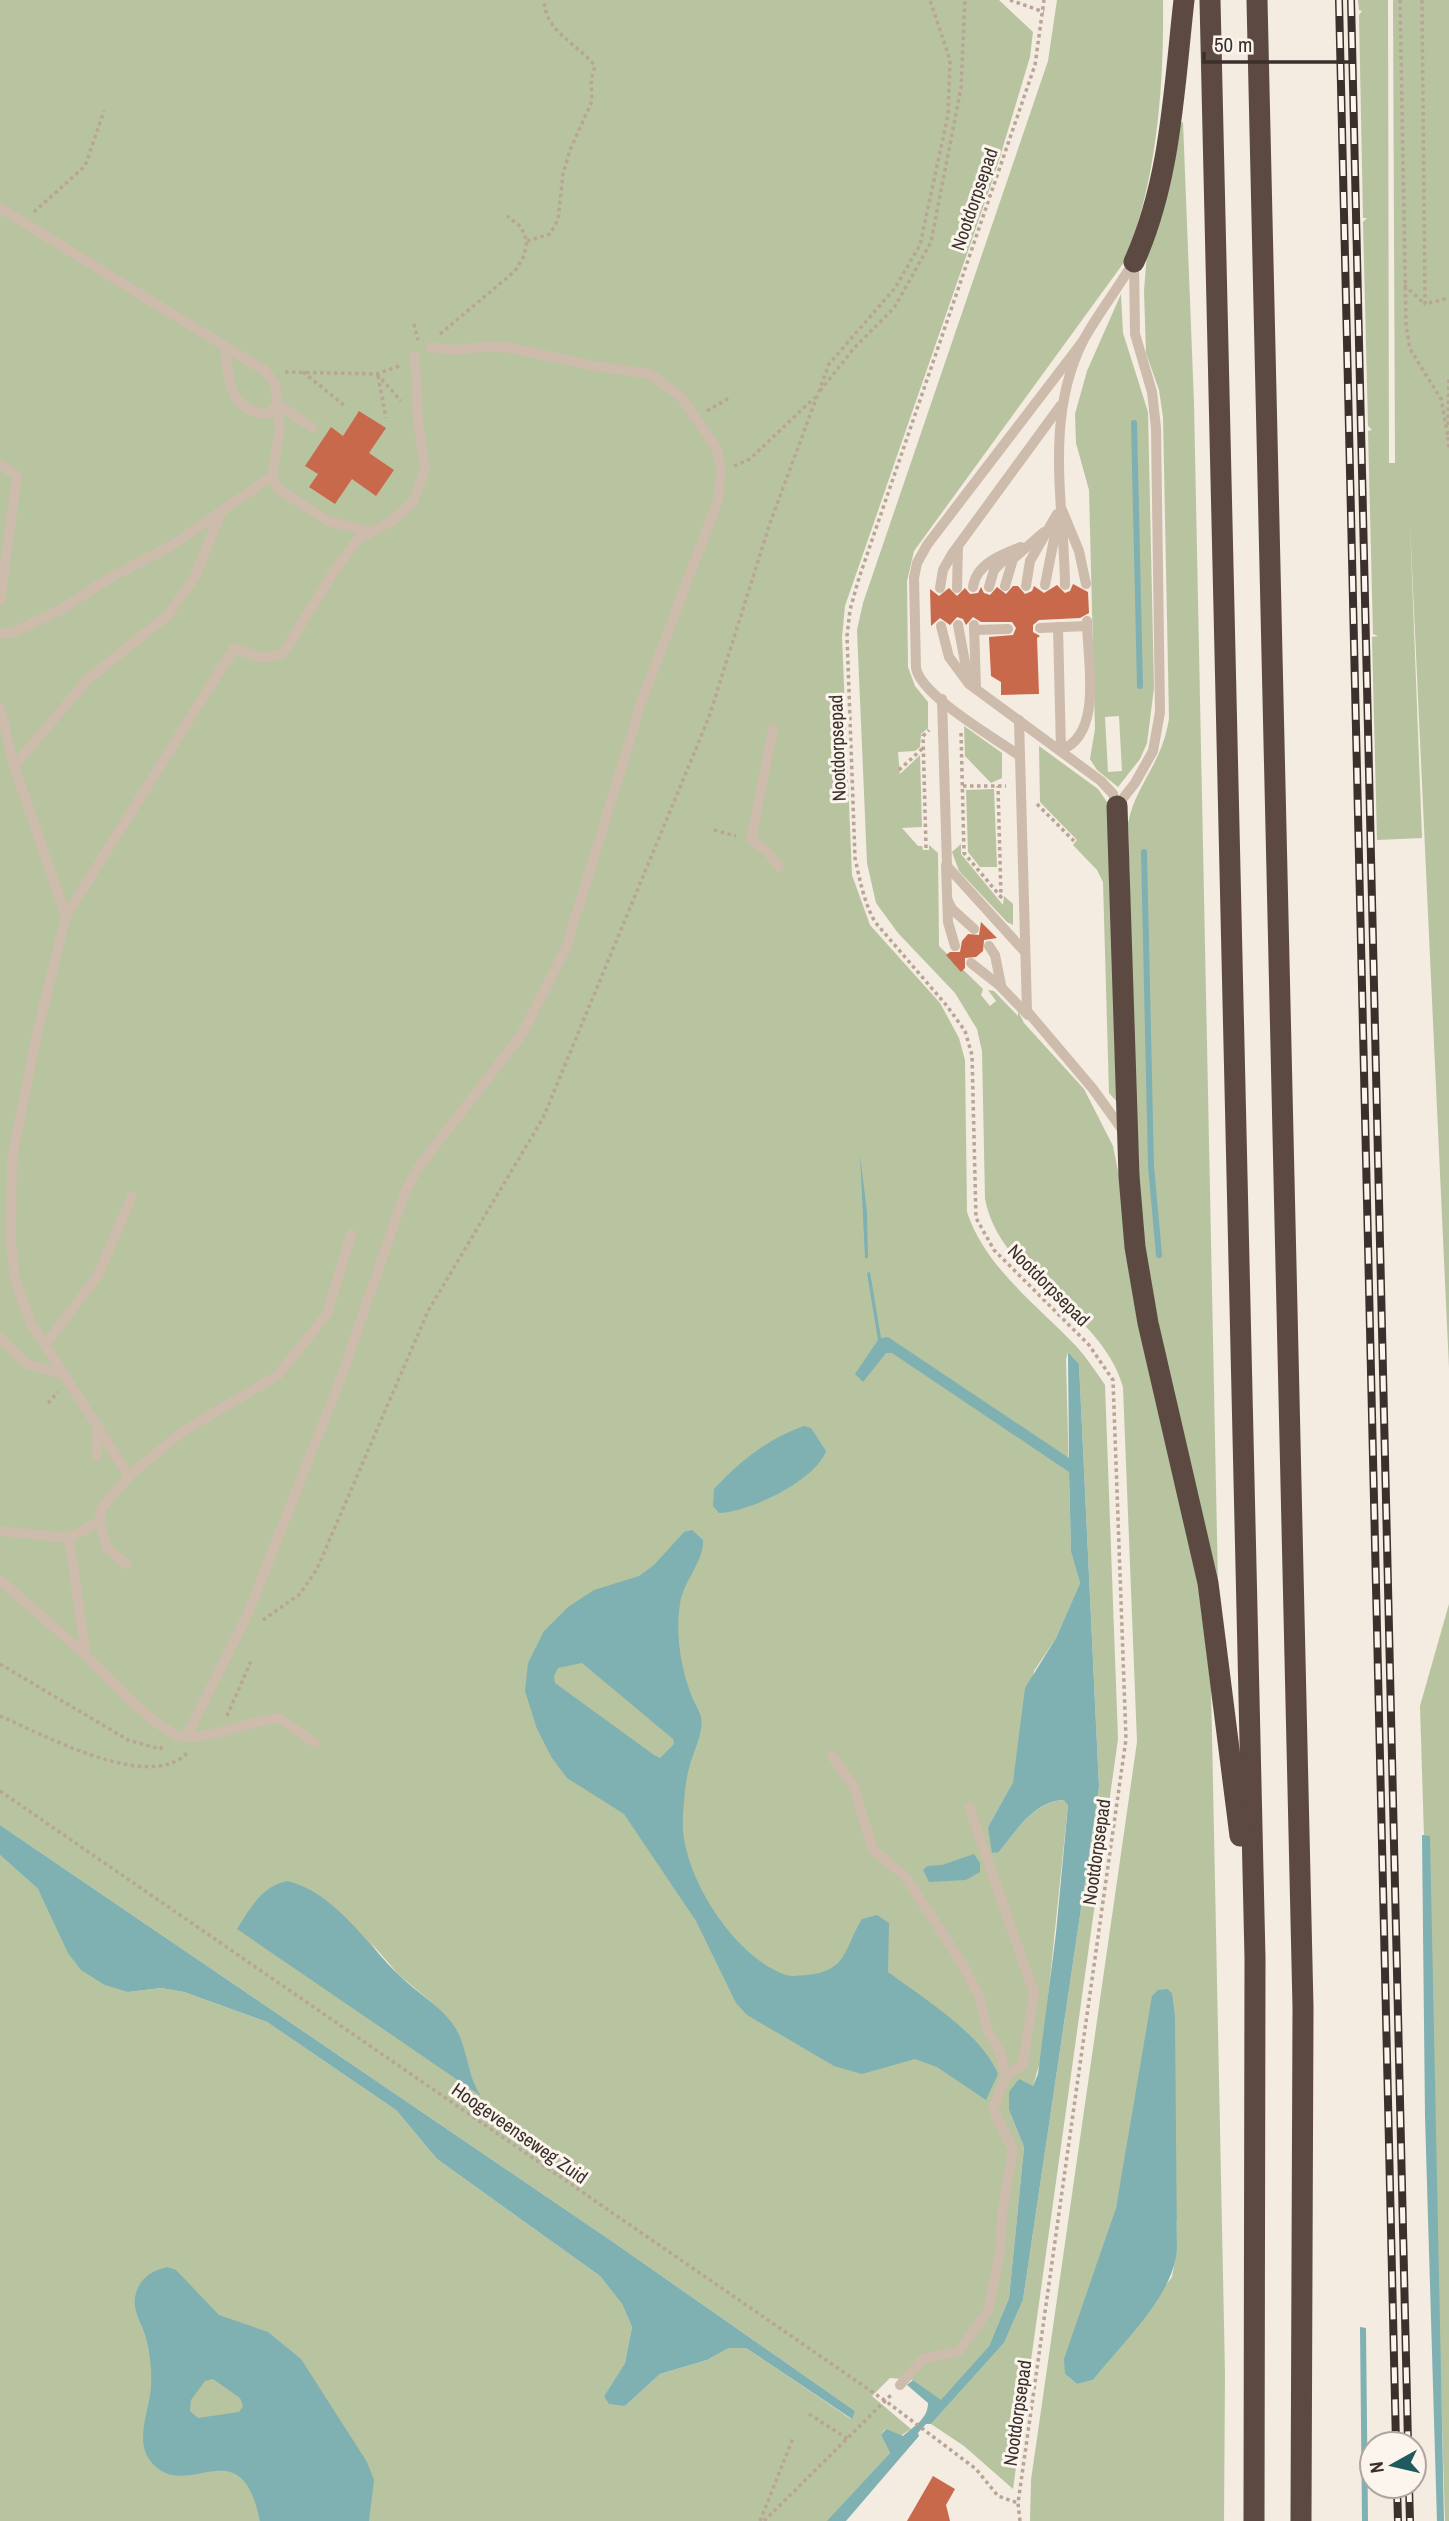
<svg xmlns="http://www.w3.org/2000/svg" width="1449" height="2521" viewBox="0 0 1449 2521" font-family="'Archivo Narrow',sans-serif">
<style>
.green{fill:#b8c4a0;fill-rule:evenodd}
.water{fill:#7fb0b2;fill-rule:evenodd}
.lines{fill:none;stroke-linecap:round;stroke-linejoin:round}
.stream{stroke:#7fb0b2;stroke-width:6}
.building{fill:#c8694b}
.path{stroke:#b9a596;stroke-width:3.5;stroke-dasharray:3.5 3.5;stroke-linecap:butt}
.lane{stroke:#cdbbac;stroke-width:10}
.highway{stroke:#5c4a42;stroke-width:21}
.rail-casing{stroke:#3b302b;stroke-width:8}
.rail{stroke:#fbf5ee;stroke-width:5;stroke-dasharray:16;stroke-linecap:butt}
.labels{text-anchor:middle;stroke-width:6;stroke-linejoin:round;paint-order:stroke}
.street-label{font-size:19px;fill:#3b302b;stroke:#fbf5ee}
</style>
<rect width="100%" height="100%" fill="#f4ebe1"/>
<g class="green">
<path d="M0,0H999L1033,32L1030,57L996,170L845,606L842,637L852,875L870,925L940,1003L959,1038L965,1060L967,1212C985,1267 1037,1305 1076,1346C1087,1358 1096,1372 1105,1385L1118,1739L1013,2489L964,2446L931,2424L1004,2343L1023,2300L1099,1787L1079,1364L1068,1352L1066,1359L1071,1552L1080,1583L1056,1638L1034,1671L1013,1782L988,1827L999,1852C1016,1831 1034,1801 1065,1800L1068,1805L1042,2055L1033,2086L1009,2110L1024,2147L1009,2298L989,2346L941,2401L913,2380L890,2378L872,2396L911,2429L899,2437L885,2429L881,2435L890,2453L828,2521H0V1855L38,1889L53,1916L128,1992L161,1988L184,1992L267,2022L396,2110L437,2159L600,2276L622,2304L632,2327L625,2363L604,2396L625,2406L660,2374L707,2360L729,2348H746L851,2419L855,2411L613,2242L0,1825ZM371,1943L399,1975L436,2006L467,2064L477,2093Z"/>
<path d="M1057,0H1163C1164,87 1157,179 1125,261L914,551L907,581L908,667L915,686L928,702V728L921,734L920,747L915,751L898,752L900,774L920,755L922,827L902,828L918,846H922L923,850H929V845L938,853L939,946L983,989L981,995L990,1006L996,1001L988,990L994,991L1018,1016V1011L1024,1023L1084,1089L1113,1146L1194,1550L1211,1686L1225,2374L1224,2521H1030L1031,2480L1137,1742L1123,1387C1101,1309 1001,1280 985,1199L982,1051L977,1029L955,993L898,933L876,903L867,863L857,630L863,603L1048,61ZM1124,2168L1177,2222V2249L1172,2277L1098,2374L1093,2380L1077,2384L1065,2374L1116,2208Z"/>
<path d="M1358,0H1388L1389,463H1395L1393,0H1449V1368L1410,524L1422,838L1377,840L1372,637L1378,636L1373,634L1368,431L1372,430L1368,426L1363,222L1367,218H1363L1359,15L1362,11L1359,10Z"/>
<path d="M1183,122L1194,403L1218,1586L1174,1403L1139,1224L1128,823C1136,784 1162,764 1169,719L1163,417L1159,390L1146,353L1144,291L1147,252L1180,123Z"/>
<path d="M1121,294L1123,333L1148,412L1154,688L1147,743L1140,759L1118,787L1097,770L1090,759L1095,729L1089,490L1076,443L1075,414L1087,371ZM1119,716L1122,771L1108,772L1105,717Z"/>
<path d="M964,726L1002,753V778L991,783L965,756Z"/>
<path d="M1039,746L1098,789L1109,805L1119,1104L1109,1093L1103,882L1097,870L1073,845L1077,840L1040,802Z"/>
<path d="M994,789L997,867H980L968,852L966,790Z"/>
<path d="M961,844V854L1003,905L1004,896L1013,904V925L1007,922L959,871L952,852Z"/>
<path d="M1449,1604V2521H1445L1420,1706Z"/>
</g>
<g class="water">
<path d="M860,1155L867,1212L868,1258H865Z"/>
<path d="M870,1272L881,1338L888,1337L1069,1458L1068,1352L1079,1364L1099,1787L1023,2300L1004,2343L931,2424H926L918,2433L919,2436L846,2521H827L890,2453L881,2435L886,2429L903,2436C913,2427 928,2419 928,2403L907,2385L913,2380L941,2400L989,2346L1009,2298L1024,2147L1009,2110V2092L1019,2079L1033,2086L1038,2074L1056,1933L1068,1805L1064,1800C1034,1801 1016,1831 999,1852L992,1853L988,1827L1013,1782L1025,1688L1056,1638L1080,1583L1071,1552L1069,1472L892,1353H886L863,1382L855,1374L878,1340L867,1273Z"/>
<path d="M804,1426L811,1428L826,1451C815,1481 749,1512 719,1513L713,1506L714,1489C741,1460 766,1440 804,1426Z"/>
<path d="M692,1530L703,1540C704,1562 683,1581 680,1604C675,1634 681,1669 692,1697C695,1704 699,1710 701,1717C704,1733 693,1752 689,1768C685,1783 684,1800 683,1815C678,1870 733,1957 786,1975C793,1977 799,1975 807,1975C848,1971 844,1948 862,1919L877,1915L889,1923L888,1972C923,1998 982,2034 998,2074L986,2100L937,2067L915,2059L862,2074L834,2066L747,2015L736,2003L696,1921L624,1814L567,1778L552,1758L537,1729L525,1691L528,1663L544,1631L568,1607L594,1590L639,1576L654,1565L684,1532ZM582,1663L673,1739L674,1744L660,1758L654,1755L555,1683L554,1676L558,1668Z"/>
<path d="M0,1825L613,2242L855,2411L852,2419L746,2348H729L707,2360L660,2374L625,2406L609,2404L604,2396L625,2363L632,2327L622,2304L600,2276L437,2159L396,2110L267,2022L184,1992L161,1988L128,1992L105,1985L81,1970L68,1953L38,1889L0,1855Z"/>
<path d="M1422,1835L1430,1836L1444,2521H1437L1425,2116Z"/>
<path d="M974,1854L980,1863V1872L966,1880L929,1882L923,1870L927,1866L942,1865Z"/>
<path d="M287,1881C335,1892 366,1944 400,1976C416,1992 438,2004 452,2023C468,2044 466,2074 481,2096L237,1929C251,1907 261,1887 287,1881Z"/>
<path d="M1167,1989L1172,1993L1175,2016L1177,2249C1174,2294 1126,2339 1098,2374L1093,2380L1077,2384L1065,2374L1064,2359L1116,2208L1152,1996L1158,1990Z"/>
<path d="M167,2267L176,2270L219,2315L268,2332L301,2359L367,2462L374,2480L369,2521H260C240,2425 189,2504 152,2463C133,2442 150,2410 151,2386C152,2372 150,2352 146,2338C142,2322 131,2311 136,2293C141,2277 152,2271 167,2267ZM213,2379L240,2398L243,2406L239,2412L198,2418L190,2411L191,2400L205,2381Z"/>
<path d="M1360,2327L1366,2328L1368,2521H1362Z"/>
</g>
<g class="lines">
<g class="stream">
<path d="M1134,423L1140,686"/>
<path d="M1144,852L1151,1166L1159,1255"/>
</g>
</g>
<g class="building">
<path d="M359,411L386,428L369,453L394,470L376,496L352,479L335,504L309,487L318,474L305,466L331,427L343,436Z"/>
<path d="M1073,584L1088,592L1089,613L1080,618L1039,620L1033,625V632L1040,636L1037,638L1039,694L1001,695V682L991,676L989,637L1013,635L1016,628L1012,622H981L973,617L966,625L963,619L957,617L950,625L940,618L931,626L930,589L939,596L949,588L957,596L965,588L970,594L978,593L981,587L984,593L990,595L997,587L1006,594L1013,586H1018L1025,594L1032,591L1034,586L1044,593L1057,585L1065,593L1070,591Z"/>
<path d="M981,922L997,938L984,940L983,951L976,957L965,958V968L961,972L946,955L950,952H960L962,941L968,934L979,935Z"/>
<path d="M933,2476L955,2489L946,2505L950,2521H907Z"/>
</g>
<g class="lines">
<g class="path">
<path d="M1010,0L1044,12"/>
<path d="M1400,0L1406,325L1410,349L1441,399L1448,436"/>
<path d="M1422,0L1425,304L1449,298"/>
<path d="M34,212L85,166L104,111"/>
<path d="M527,241L550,234L558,220L563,174L570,150L592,101L591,80L595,66C577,43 545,32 544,0"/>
<path d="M1404,285L1425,304"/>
<path d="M414,324L418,340"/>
<path d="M440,334L515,271L524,256L527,241L521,227L507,216"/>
<path d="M285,372L377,374L402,365"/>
<path d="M303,372L345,406"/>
<path d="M377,374L401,401"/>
<path d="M378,376L386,418"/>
<path d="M820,391L854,348L894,308L931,242L961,88L965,0"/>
<path d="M707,411L729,398"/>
<path d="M1448,425L1449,379"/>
<path d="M1448,437L1449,448"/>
<path d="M734,466L750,459L815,397"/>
<path d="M961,733L964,853L1001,897L998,786"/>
<path d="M899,770L923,748"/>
<path d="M963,786H1006"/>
<path d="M1037,804L1074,841"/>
<path d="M714,830L736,836"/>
<path d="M926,848L923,736L929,730"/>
<path d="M48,1403L58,1392"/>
<path d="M263,1620L300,1594L317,1569L428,1311L543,1118L709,717L770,523L829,364L895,288L920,245L948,115L950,60L930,0"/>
<path d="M0,1664L128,1740L160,1749L163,1746"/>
<path d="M0,1716C42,1734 149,1793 187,1753"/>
<path d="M227,1716L251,1661"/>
<path d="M0,1791L887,2402L976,2469L998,2496L1018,2503"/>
<path d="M809,2414L848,2439"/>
<path d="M760,2521L793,2438"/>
<path d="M764,2521L892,2394"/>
<path d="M1020,2521L1018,2503L1126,1739L1113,1380L1089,1345L994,1250L976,1218L972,1055L965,1031L947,1006L875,922C864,902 860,881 855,858L847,636L850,610L859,578L1035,65L1044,0"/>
</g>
<g class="lane">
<path d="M0,208L265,371L275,383L277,404L269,414C228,413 229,378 224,344"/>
<path d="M277,404L280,428L272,476L278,489L328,521L371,532"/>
<path d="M277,404L312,427"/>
<path d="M0,464L17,476L0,601"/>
<path d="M1062,510L1079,551L1086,584"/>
<path d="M1045,585L1057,524"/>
<path d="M1065,585C1064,503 1044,419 1083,341C1097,315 1117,290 1132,264"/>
<path d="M1005,586L1013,559L1044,532"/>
<path d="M1026,586L1030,561L1057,514"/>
<path d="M973,587C976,564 1002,554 1021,547"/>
<path d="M989,587L994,570L1007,557"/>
<path d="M940,588L943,570L952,554L1061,405"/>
<path d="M957,588L958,546"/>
<path d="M958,625L968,678"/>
<path d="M974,625L976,689"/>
<path d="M941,626L949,657L969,684L1101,781L1113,794L1117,806"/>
<path d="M1058,627L1061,750C1104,734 1087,659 1087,621"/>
<path d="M1040,628L1087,626"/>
<path d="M974,630L1008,629"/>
<path d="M0,634L14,632L60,610L111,577L171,546L272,476"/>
<path d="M942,699L947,866L1025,952"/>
<path d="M0,708L14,766L66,916L37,1033L12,1158L11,1242L15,1280L31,1323L129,1476"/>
<path d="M1019,720L1027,1011L1093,1089L1124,1132"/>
<path d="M773,729L751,840L767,851L779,867"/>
<path d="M1020,756C995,738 921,696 916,668L914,578L917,563L927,545L1083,341"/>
<path d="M14,766L88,679L168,615L194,578L221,513"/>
<path d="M1117,806L1135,783L1153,751L1160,712L1156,428L1152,392L1135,334L1134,262"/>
<path d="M946,865L948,922L955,946"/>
<path d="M948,901L952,909L974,929"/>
<path d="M66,916L234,648L261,658L283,654L332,574L358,539L392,521L413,502L425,469L418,420L415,356"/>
<path d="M989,946L995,955L1001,985"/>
<path d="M971,963L999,985L1028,1015"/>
<path d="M0,1338L27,1364L65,1375"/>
<path d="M46,1344L98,1275L132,1196"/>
<path d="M97,1424V1456"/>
<path d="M0,1531L69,1538L99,1522"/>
<path d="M69,1538L86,1656"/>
<path d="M127,1565L107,1548L99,1522L102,1507L129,1476L183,1431L277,1376L327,1314L351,1234"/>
<path d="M0,1580C28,1605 57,1629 85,1655C106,1674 158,1734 184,1737C210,1739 250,1721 279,1718L315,1743"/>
<path d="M186,1737L246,1618L341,1378L405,1192L418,1168L522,1034L566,948L642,700L718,500L721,471L717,449L681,397L650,374L594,366L511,348L486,346L457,350L431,347"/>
<path d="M832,1756L854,1787L873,1850L905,1876L963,1965L980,1998L987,2029L1000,2052L1006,2076L993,2109L1013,2150L1002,2213L1000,2253L988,2311L959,2351L923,2359L900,2385"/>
<path d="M969,1807L1034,1993L1023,2064L1006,2076"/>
</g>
<g class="highway">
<path d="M1210,0L1255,1958L1254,2521"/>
<path d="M1257,0L1303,2007L1301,2521"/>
<path d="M1134,262C1171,180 1174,88 1184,0"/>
<path d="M1117,806L1129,1176L1135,1247L1148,1323L1208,1583L1240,1836"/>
</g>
<defs>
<g id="rail">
<path d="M1339,0L1396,2444"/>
<path d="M1351,0L1408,2444"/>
<path d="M1397,2486L1398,2521"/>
<path d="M1409,2486L1410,2521"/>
</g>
</defs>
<use href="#rail" class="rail-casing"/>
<use href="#rail" class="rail"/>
</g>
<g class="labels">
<g class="street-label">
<text transform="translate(974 199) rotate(-71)" y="7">Nootdorpsepad</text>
<text transform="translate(837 748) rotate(-92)" y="7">Nootdorpsepad</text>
<text transform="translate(1049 1285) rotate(45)" y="7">Nootdorpsepad</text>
<text transform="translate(1096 1852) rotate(-82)" y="7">Nootdorpsepad</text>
<text transform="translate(520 2133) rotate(35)" y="7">Hoogeveenseweg Zuid</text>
<text transform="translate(1017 2413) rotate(-82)" y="7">Nootdorpsepad</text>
</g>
</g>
<g transform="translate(1393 2465) rotate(262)"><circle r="33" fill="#fbf5ee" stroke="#aea6a0" stroke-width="2"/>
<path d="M0-5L12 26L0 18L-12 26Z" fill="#1f5a5e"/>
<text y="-10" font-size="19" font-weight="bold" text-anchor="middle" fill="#3b302b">N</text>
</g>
<path d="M1204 52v10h149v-10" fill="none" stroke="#3b302b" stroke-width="3.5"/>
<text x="1214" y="52" font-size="21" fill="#3b302b" stroke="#fbf5ee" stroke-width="5" paint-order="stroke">50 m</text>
</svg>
